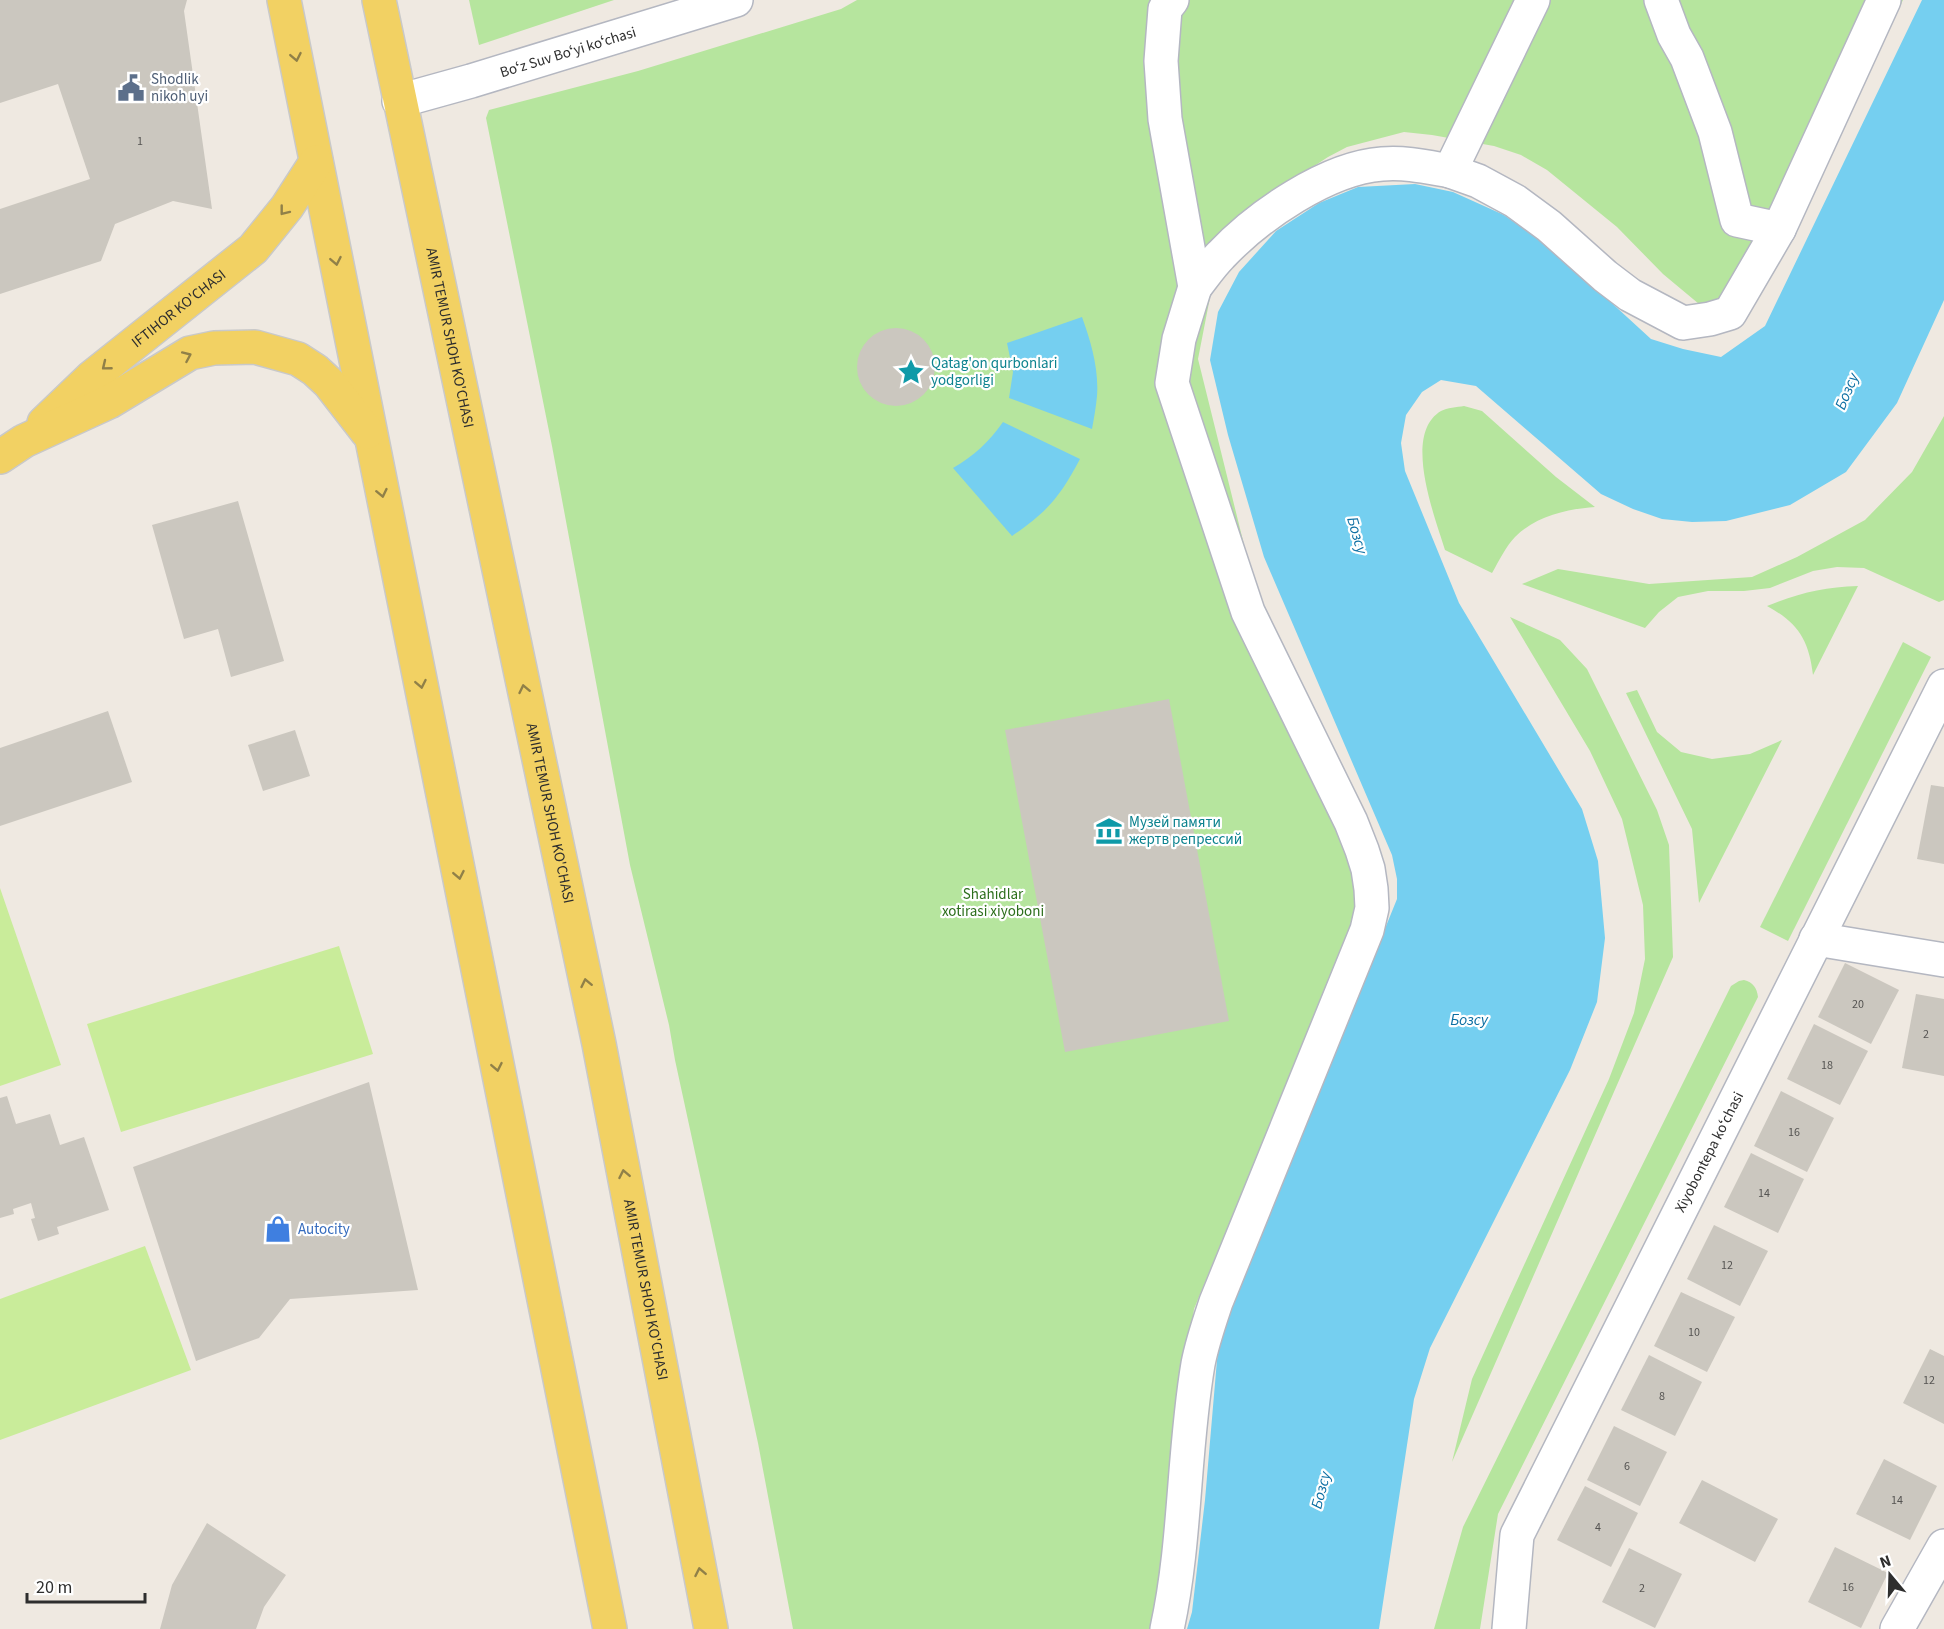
<svg xmlns="http://www.w3.org/2000/svg" width="1944" height="1629" viewBox="0 0 1944 1629" font-family="'Source Sans 3',sans-serif">
<style>
.green{fill:#b6e59e}
.pitch{fill:#c9ec9a}
.water{fill:#75cff0}
.building{fill:#cbc7bf}
.lines{fill:none;stroke-linecap:round;stroke-linejoin:round}
.minor-casing{stroke:#b4b7c1;stroke-width:36}
.major-casing{stroke:#c9c9c9;stroke-width:36}
.minor{stroke:#fff;stroke-width:33}
.major{stroke:#f2d163;stroke-width:33}
.oneway{stroke:#908048}
.labels{text-anchor:middle;stroke-width:4.5;stroke-linejoin:round;paint-order:stroke}
.number-label{font-size:12px;fill:#555452}
.street-label{font-size:15px;fill:#2e2e2e;stroke:#fff}
.service-label{font-size:15px;fill:#4e5e75;stroke:#fff;text-anchor:start}
.culture-label{font-size:15px;fill:#0d838f;stroke:#fff;text-anchor:start}
.park-label{font-size:15px;fill:#2c6e1b;stroke:#fff}
.shop-label{font-size:15px;fill:#366cbe;stroke:#fff;text-anchor:start}
.water-label{font-size:16px;font-style:italic;fill:#0d6fa3;stroke:#fff}
</style>
<rect width="100%" height="100%" fill="#efe9e1"/>
<g class="green">
<path d="M469,0H614L479,45Z"/>
<path d="M857,0H1903L1794,225L1773,264L1705,309L1663,274L1617,227L1547,170L1521,155L1494,146L1432,135L1404,132L1347,147L1328,157L1267,197L1221,241L1198,359L1254,585L1347,843L1362,901L1194,1309L1155,1629H793L758,1443L675,1060L669,1025L630,865L552,446L486,118L489,110L638,71L841,9Z"/>
<path d="M1464,406L1482,411L1556,477L1595,507C1567,509 1536,516 1515,537C1506,546 1499,561 1492,573L1445,550C1435,517 1402,434 1441,411C1447,408 1457,407 1464,406Z"/>
<path d="M1944,416V600L1939,602L1864,568L1837,567L1813,571L1770,588L1744,591H1708L1678,597L1659,612L1645,628L1522,584L1558,569L1649,584L1752,577L1797,557L1865,520L1912,472Z"/>
<path d="M1858,586L1813,675C1809,640 1798,623 1767,606C1799,593 1824,587 1858,586Z"/>
<path d="M1510,617L1560,640L1587,669L1657,810L1669,845L1673,957L1452,1462L1472,1379L1609,1079L1634,1013L1645,959L1643,905L1622,819L1590,751Z"/>
<path d="M1903,642L1931,657L1788,941L1760,927Z"/>
<path d="M1637,690L1657,732L1681,752L1712,759L1750,754L1782,740L1699,903L1692,829L1626,693Z"/>
<path d="M1744,980C1753,982 1757,988 1758,997L1498,1514L1480,1629H1434L1463,1527L1731,986L1739,981Z"/>
</g>
<g class="pitch">
<path d="M0,888L61,1065L0,1086Z"/>
<path d="M339,946L373,1054L121,1132L87,1024Z"/>
<path d="M145,1246L191,1370L0,1440V1299Z"/>
</g>
<g class="water">
<path d="M1922,0H1944V300L1897,403L1846,472L1790,505L1726,521L1692,522L1662,519L1633,509L1601,494L1476,386L1441,380L1422,392L1406,415L1401,443L1405,471L1459,603L1582,809L1598,861L1605,938L1597,1002L1570,1070L1430,1348L1414,1399L1379,1629H1187L1192,1612L1205,1500L1217,1360L1227,1307L1307,1121L1397,899V879L1392,855L1264,557L1228,435L1210,360L1218,312L1239,272L1276,231L1319,203L1358,187L1415,184L1453,192L1504,215L1555,251L1651,339L1683,349L1721,357L1765,326Z"/>
<path d="M1082,317C1091,342 1099,369 1097,396C1096,407 1094,418 1092,429L1009,398L1013,372L1007,343Z"/>
<path d="M1003,422L1080,459C1060,497 1047,512 1012,536L953,468C975,455 988,443 1003,422Z"/>
</g>
<g class="building">
<path d="M0,0H187L184,11L212,209L173,201L115,224L101,261L0,294V209L90,179L58,84L0,103Z"/>
<circle cx="896" cy="367" r="39"/>
<path d="M238,501L284,661L231,677L218,629L184,639L152,525Z"/>
<path d="M1169,699L1229,1021L1065,1052L1005,730Z"/>
<path d="M108,711L132,782L0,826V748Z"/>
<path d="M295,730L310,776L263,791L248,745Z"/>
<path d="M1931,785L1944,787V864L1917,859Z"/>
<path d="M1845,963L1899,990L1871,1044L1818,1017Z"/>
<path d="M1916,994L1944,999V1076L1902,1068Z"/>
<path d="M1814,1024L1868,1051L1840,1105L1787,1079Z"/>
<path d="M369,1082L418,1290L290,1299L259,1338L196,1361L133,1167Z"/>
<path d="M1781,1091L1834,1118L1807,1172L1754,1146Z"/>
<path d="M7,1096L16,1124L50,1114L60,1145L84,1137L109,1210L57,1227L59,1234L38,1241L31,1219L35,1218L31,1203L13,1209L14,1214L0,1218V1098Z"/>
<path d="M1751,1153L1804,1179L1778,1233L1724,1207Z"/>
<path d="M1714,1225L1768,1251L1740,1306L1687,1279Z"/>
<path d="M1681,1292L1735,1317L1707,1372L1654,1346Z"/>
<path d="M1930,1349L1944,1356V1424L1903,1403Z"/>
<path d="M1649,1355L1702,1382L1675,1436L1621,1410Z"/>
<path d="M1614,1426L1667,1452L1640,1506L1587,1480Z"/>
<path d="M1884,1459L1937,1486L1910,1540L1856,1514Z"/>
<path d="M1702,1480L1778,1519L1755,1562L1679,1523Z"/>
<path d="M1585,1486L1638,1513L1611,1567L1557,1540Z"/>
<path d="M207,1523L286,1575L264,1607L256,1629H160L172,1585Z"/>
<path d="M1835,1547L1888,1573L1861,1628L1808,1602Z"/>
<path d="M1629,1548L1682,1574L1655,1628L1602,1602Z"/>
</g>
<g class="lines">
<defs>
<g id="minor">
<path d="M1533,0L1450,171L1478,181L1515,201L1549,226L1605,276L1630,295L1683,323L1710,319L1730,313L1779,229"/>
<path d="M1661,0L1674,35L1687,58L1715,132L1737,220L1779,229L1884,0"/>
<path d="M399,101L471,81L736,0"/>
<path d="M1195,287C1203,277 1211,265 1221,255C1258,216 1327,168 1382,164C1406,162 1427,167 1450,171"/>
<path d="M1816,939L1944,960"/>
<path d="M1167,1629C1186,1542 1183,1452 1198,1364C1202,1343 1209,1323 1216,1302L1367,930L1372,908L1371,889L1368,869L1362,850L1351,822L1248,612L1172,383L1179,339L1195,287L1165,119L1161,61L1165,9L1172,0"/>
<path d="M1509,1629L1517,1535L1944,686"/>
<path d="M1897,1629L1944,1546"/>
</g>
<g id="major">
<path d="M284,0L610,1629"/>
<path id="s1" d="M379,0L599,1044L711,1629"/>
<path id="s2" d="M44,423L92,377L253,249L287,207L316,162"/>
<path d="M0,457L24,441L109,402L190,353L214,348L255,347L298,359L315,370L329,383L367,432"/>
</g>
</defs>
<use href="#minor" class="minor-casing"/>
<use href="#major" class="major-casing"/>
<use href="#minor" class="minor"/>
<use href="#major" class="major"/>
</g>
<defs><path id="oneway-chevron" d="M-2-3.5L2.5 0L-2 3.5" fill="none" stroke-width="1.6" stroke-linecap="round" stroke-linejoin="round" transform="scale(1.5)"/></defs>
<g class="oneway">
<use href="#oneway-chevron" transform="translate(296 57) rotate(79)"/>
<use href="#oneway-chevron" transform="translate(284 211) rotate(128)"/>
<use href="#oneway-chevron" transform="translate(336 261) rotate(79)"/>
<use href="#oneway-chevron" transform="translate(187 356) rotate(-24)"/>
<use href="#oneway-chevron" transform="translate(106 366) rotate(141)"/>
<use href="#oneway-chevron" transform="translate(382 493) rotate(78)"/>
<use href="#oneway-chevron" transform="translate(421 684) rotate(79)"/>
<use href="#oneway-chevron" transform="translate(524 689) rotate(-102)"/>
<use href="#oneway-chevron" transform="translate(459 875) rotate(79)"/>
<use href="#oneway-chevron" transform="translate(586 983) rotate(-102)"/>
<use href="#oneway-chevron" transform="translate(497 1067) rotate(79)"/>
<use href="#oneway-chevron" transform="translate(624 1174) rotate(-101)"/>
<use href="#oneway-chevron" transform="translate(700 1572) rotate(-101)"/>
</g>
<defs>
<symbol id="civic-bare" viewBox="-9 -9 18 18"><path d="M-.6-6.5H3V-4.5H.6V-3L4-1V1h2V6H-6V1h2V-1L-.6-3ZM-1.2 2.5V6h2.4V2.5Z" fill="#5c6f8a" stroke="#fff" stroke-width="2.5" paint-order="stroke"/></symbol>
<symbol id="sight-bare" viewBox="-9 -9 18 18"><path d="M0-6L1.8-2.2L6-1.7L2.9 1.2L3.7 5.4L0 3.3L-3.7 5.4L-2.9 1.2L-6-1.7L-1.8-2.2Z" fill="#0f9aa8" stroke="#fff" stroke-width="2.5" paint-order="stroke"/></symbol>
<symbol id="museum-bare" viewBox="-9 -9 18 18"><path d="M0-6L6-3V-2H-6V-3ZM-5-1h2V3h-2ZM-1-1h2V3h-2ZM3-1h2V3H3ZM-6 4H6V6H-6Z" fill="#0f9aa8" stroke="#fff" stroke-width="2.5" paint-order="stroke"/></symbol>
<symbol id="shop-bare" viewBox="-9 -9 18 18"><path d="M-5-2.5h2.3a2.7 3.5 0 0 1 5.4 0H5L5.5 6h-11ZM-1.5-2.5h3a1.5 2.3 0 0 0-3 0Z" fill="#3f7fe0" stroke="#fff" stroke-width="2.5" paint-order="stroke"/></symbol>
</defs>
<g fill-rule="evenodd">
<use href="#civic-bare" x="112" y="69" width="38" height="38"/>
<use href="#sight-bare" x="892" y="353" width="38" height="38"/>
<use href="#museum-bare" x="1090" y="812" width="38" height="38"/>
<use href="#shop-bare" x="259" y="1210" width="38" height="38"/>
</g>
<g class="labels">
<g class="number-label">
<text x="140" y="145">1</text>
<text x="1858" y="1008">20</text>
<text x="1926" y="1038">2</text>
<text x="1827" y="1069">18</text>
<text x="1794" y="1136">16</text>
<text x="1764" y="1197">14</text>
<text x="1727" y="1269">12</text>
<text x="1694" y="1336">10</text>
<text x="1929" y="1384">12</text>
<text x="1662" y="1400">8</text>
<text x="1627" y="1470">6</text>
<text x="1897" y="1504">14</text>
<text x="1598" y="1531">4</text>
<text x="1848" y="1591">16</text>
<text x="1642" y="1592">2</text>
</g>
<g class="street-label">
<text transform="translate(568 52) rotate(-17)" y="5">Boʻz Suv Boʻyi koʻchasi</text>
<text dy="5" stroke="none"><textPath href="#s2" startOffset="177">IFTIHOR KO'CHASI</textPath></text>
<text dy="5" stroke="none"><textPath href="#s1" startOffset="345">AMIR TEMUR SHOH KO'CHASI</textPath></text>
<text dy="5" stroke="none"><textPath href="#s1" startOffset="831">AMIR TEMUR SHOH KO'CHASI</textPath></text>
<text transform="translate(1709 1152) rotate(-63)" y="5">Xiyobontepa koʻchasi</text>
<text dy="5" stroke="none"><textPath href="#s1" startOffset="1317">AMIR TEMUR SHOH KO'CHASI</textPath></text>
</g>
<g class="service-label">
<text x="151" y="84">Shodlik<tspan x="151" dy="17">nikoh uyi</tspan></text>
</g>
<g class="culture-label">
<text x="931" y="368">Qatag'on qurbonlari<tspan x="931" dy="17">yodgorligi</tspan></text>
<text x="1129" y="827">Музей памяти<tspan x="1129" dy="17">жертв репрессий</tspan></text>
</g>
<g class="park-label">
<text x="993" y="899">Shahidlar<tspan x="993" dy="17">xotirasi xiyoboni</tspan></text>
</g>
<g class="shop-label">
<text x="298" y="1234">Autocity</text>
</g>
<g class="water-label">
<text transform="translate(1846 391) rotate(-67)" y="6">Бозсу</text>
<text transform="translate(1358 535) rotate(74)" y="6">Бозсу</text>
<text x="1469" y="1025">Бозсу</text>
<text transform="translate(1320 1490) rotate(-75)" y="6">Бозсу</text>
</g>
</g>
<g transform="translate(1890 1575) rotate(341)" stroke="#ffffff" stroke-width="4.5" paint-order="stroke">
<path d="M0-4.5L10 22L0 15L-10 22Z" fill="#2e2e2e"/>
<text y="-9" font-size="16" font-weight="bold" text-anchor="middle" fill="#2e2e2e">N</text>
</g>
<path d="M27 1593v9h118v-9" fill="none" stroke="#2e2e2e" stroke-width="3"/>
<text x="36" y="1593" font-size="18" fill="#2e2e2e" stroke="#ffffff" stroke-width="4.5" paint-order="stroke">20 m</text>
</svg>
